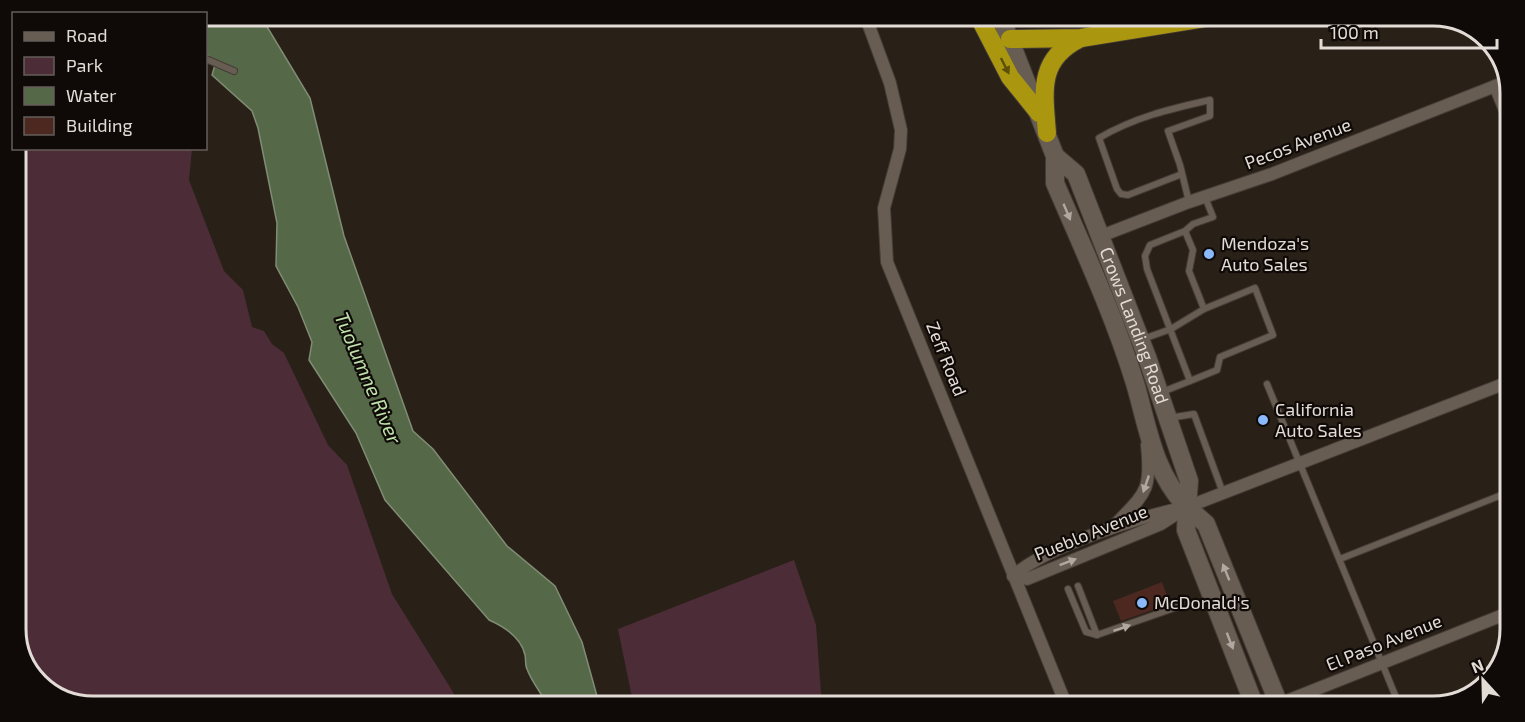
<svg xmlns="http://www.w3.org/2000/svg" width="1525" height="722" viewBox="0 0 1525 722" font-family="'Exo 2',sans-serif">
<style>
.green{fill:#4c2c37}
.water{fill:#556949;stroke:#808c73;stroke-width:1.5}
.building{fill:#4c2821}
.lines{fill:none;stroke-linecap:round;stroke-linejoin:round}
.service-casing{stroke:#443c36;stroke-width:8}
.minor-casing{stroke:#443c36;stroke-width:14}
.secondary-casing{stroke:#443c36;stroke-width:20}
.motorway-casing{stroke:#443c36;stroke-width:20}
.service{stroke:#675d52;stroke-width:6}
.minor{stroke:#675d52;stroke-width:12}
.secondary{stroke:#675d52;stroke-width:18}
.motorway{stroke:#aa970f;stroke-width:18}
.oneway{fill:#5c500b}
.oneway2{fill:#b1a9a1}
.poi-dot{fill:#8abafc;stroke:#0f0a07;stroke-width:2}
.labels{text-anchor:middle;stroke-width:4.5;stroke-linejoin:round;paint-order:stroke}
.street-label{font-size:18px;fill:#e3dcd6;stroke:#0f0a07}
.poi-label{font-size:18px;fill:#e3dcd6;stroke:#0f0a07;text-anchor:start}
.water-label{font-size:20px;font-style:italic;fill:#bee2a9;stroke:#0f0a07}
.rim{fill:none;stroke:#e3dcd6;stroke-width:3}
</style>
<rect width="100%" height="100%" fill="#292017"/>
<g class="green">
<path d="M15,149H192L189,180L224,271L243,290L252,327L264,331L272,344L284,353L328,445L347,465L392,594L453,692L458,707H93L59,699L28,673L15,635Z"/>
<path d="M794,560L816,625L822,707H634L618,629Z"/>
</g>
<path class="water" d="M206,15H260L310,98L344,236L413,431L433,449L507,546L555,586L582,642L600,707H548C542,693 532,683 527,669C525,665 526,660 525,655C521,637 505,627 489,620L385,500L356,433L309,360L312,342L298,307L276,266L277,223L258,128L252,111L212,75L215,65L206,53Z"/>
<path class="building" d="M1162,582L1170,604L1121,621L1113,601Z"/>
<g class="lines">
<defs>
<g id="service">
<path d="M206,59L234,71"/>
<path d="M1182,174L1128,195L1121,194L1117,189L1099,138C1135,117 1170,109 1210,100V116L1168,131L1180,165L1189,202"/>
<path d="M1185,231L1150,245L1145,256L1147,269L1190,381L1217,370L1220,357L1273,335L1255,288L1204,309L1189,271L1193,250L1185,231L1193,224L1213,217L1205,197"/>
<path d="M1143,339L1171,329L1204,309"/>
<path d="M1267,384L1400,707"/>
<path d="M1162,392L1190,381"/>
<path d="M1169,418L1194,414L1223,493"/>
<path d="M1340,559L1504,494"/>
<path d="M1078,586L1097,635L1180,606"/>
<path d="M1068,589L1086,632L1097,635"/>
</g>
<g id="minor">
<path d="M865,15L890,83L901,130L900,149L884,208L887,262L1067,707"/>
<path d="M1495,86L1509,120"/>
<path d="M1101,236L1189,202L1272,174L1508,81"/>
<path d="M1114,526C1145,493 1152,492 1147,445"/>
<path d="M1013,576C1047,546 1142,516 1187,507L1506,383"/>
<path d="M1013,576L1027,579L1161,524L1181,511"/>
<path d="M1279,704L1503,615"/>
</g>
<g id="secondary">
<path d="M1000,15L1055,156V183C1083,248 1114,315 1135,383C1148,427 1153,472 1187,507L1186,530L1255,707"/>
<path id="s1" d="M1055,156L1076,174L1147,357L1189,481L1187,507L1206,524L1280,707"/>
</g>
<g id="motorway">
<path d="M978,15L1010,77L1039,113"/>
<path d="M1010,39L1081,38L1223,15"/>
<path d="M1047,133C1044,93 1037,60 1079,39"/>
</g>
</defs>
<use href="#service" class="service-casing"/>
<use href="#minor" class="minor-casing"/>
<use href="#secondary" class="secondary-casing"/>
<use href="#motorway" class="motorway-casing"/>
<use href="#service" class="service"/>
<use href="#minor" class="minor"/>
<use href="#secondary" class="secondary"/>
<use href="#motorway" class="motorway"/>
</g>
<defs><path id="oneway-solid" d="M-6-.8H1V-3.2L6.5 0L1 3.2V.8H-6Z" transform="scale(1.5)"/></defs>
<use class="oneway" href="#oneway-solid" transform="translate(1005 66) rotate(63)"/>
<g class="oneway2">
<use href="#oneway-solid" transform="translate(1067 212) rotate(67)"/>
<use href="#oneway-solid" transform="translate(1146 484) rotate(109)"/>
<use href="#oneway-solid" transform="translate(1068 562) rotate(-21)"/>
<use href="#oneway-solid" transform="translate(1226 572) rotate(-112)"/>
<use href="#oneway-solid" transform="translate(1122 628) rotate(-19)"/>
<use href="#oneway-solid" transform="translate(1230 641) rotate(69)"/>
</g>
<g class="poi-dot">
<circle cx="1209" cy="254" r="6"/>
<circle cx="1263" cy="420" r="6"/>
<circle cx="1142" cy="603" r="6"/>
</g>
<g class="labels">
<g class="street-label">
<text transform="translate(1298 144) rotate(-21)" y="6">Pecos Avenue</text>
<text dy="6" stroke="none"><textPath href="#s1" startOffset="190">Crows Landing Road</textPath></text>
<text transform="translate(946 359) rotate(68)" y="6">Zeff Road</text>
<text transform="translate(1091 533) rotate(-22)" y="6">Pueblo Avenue</text>
<text transform="translate(1384 643) rotate(-22)" y="6">El Paso Avenue</text>
</g>
<g class="poi-label">
<text x="1221" y="250">Mendoza's<tspan x="1221" dy="21">Auto Sales</tspan></text>
<text x="1275" y="416">California<tspan x="1275" dy="21">Auto Sales</tspan></text>
<text x="1154" y="609">McDonald's</text>
</g>
<g class="water-label">
<text transform="translate(368 378) rotate(67)" y="7">Tuolumne River</text>
</g>
</g>
<path d="M0 0H1525V722H0ZM93 26H1433A67 67 0 0 1 1500 93V629A67 67 0 0 1 1433 696H93A67 67 0 0 1 26 629V93A67 67 0 0 1 93 26Z" fill="#0f0a07" fill-rule="evenodd"/>
<path class="rim" d="M93 26H1433A67 67 0 0 1 1500 93V629A67 67 0 0 1 1433 696H93A67 67 0 0 1 26 629V93A67 67 0 0 1 93 26Z"/>
<rect x="12" y="12" width="195" height="138" fill="#0f0a07" stroke="#645e5a" stroke-width="1.5"/>
<rect x="24" y="32" width="30" height="9" fill="#675d52" stroke="#645e5a" stroke-width="1.5"/>
<text x="66" y="42" font-size="18" fill="#e3dcd6">Road</text>
<rect x="24" y="57" width="30" height="18" fill="#4c2c37" stroke="#645e5a" stroke-width="1.5"/>
<text x="66" y="72" font-size="18" fill="#e3dcd6">Park</text>
<rect x="24" y="87" width="30" height="18" fill="#556949" stroke="#645e5a" stroke-width="1.5"/>
<text x="66" y="102" font-size="18" fill="#e3dcd6">Water</text>
<rect x="24" y="117" width="30" height="18" fill="#4c2821" stroke="#645e5a" stroke-width="1.5"/>
<text x="66" y="132" font-size="18" fill="#e3dcd6">Building</text>
<g transform="translate(1483 680) rotate(338)" stroke="#0f0a07" stroke-width="4.5" paint-order="stroke">
<path d="M0-4.5L10 22L0 15L-10 22Z" fill="#e3dcd6"/>
<text y="-9" font-size="16" font-weight="bold" text-anchor="middle" fill="#e3dcd6">N</text>
</g>
<path d="M1321 39v9h176v-9" fill="none" stroke="#e3dcd6" stroke-width="3"/>
<text x="1330" y="39" font-size="18" fill="#e3dcd6" stroke="#0f0a07" stroke-width="4.5" paint-order="stroke">100 m</text>
</svg>
